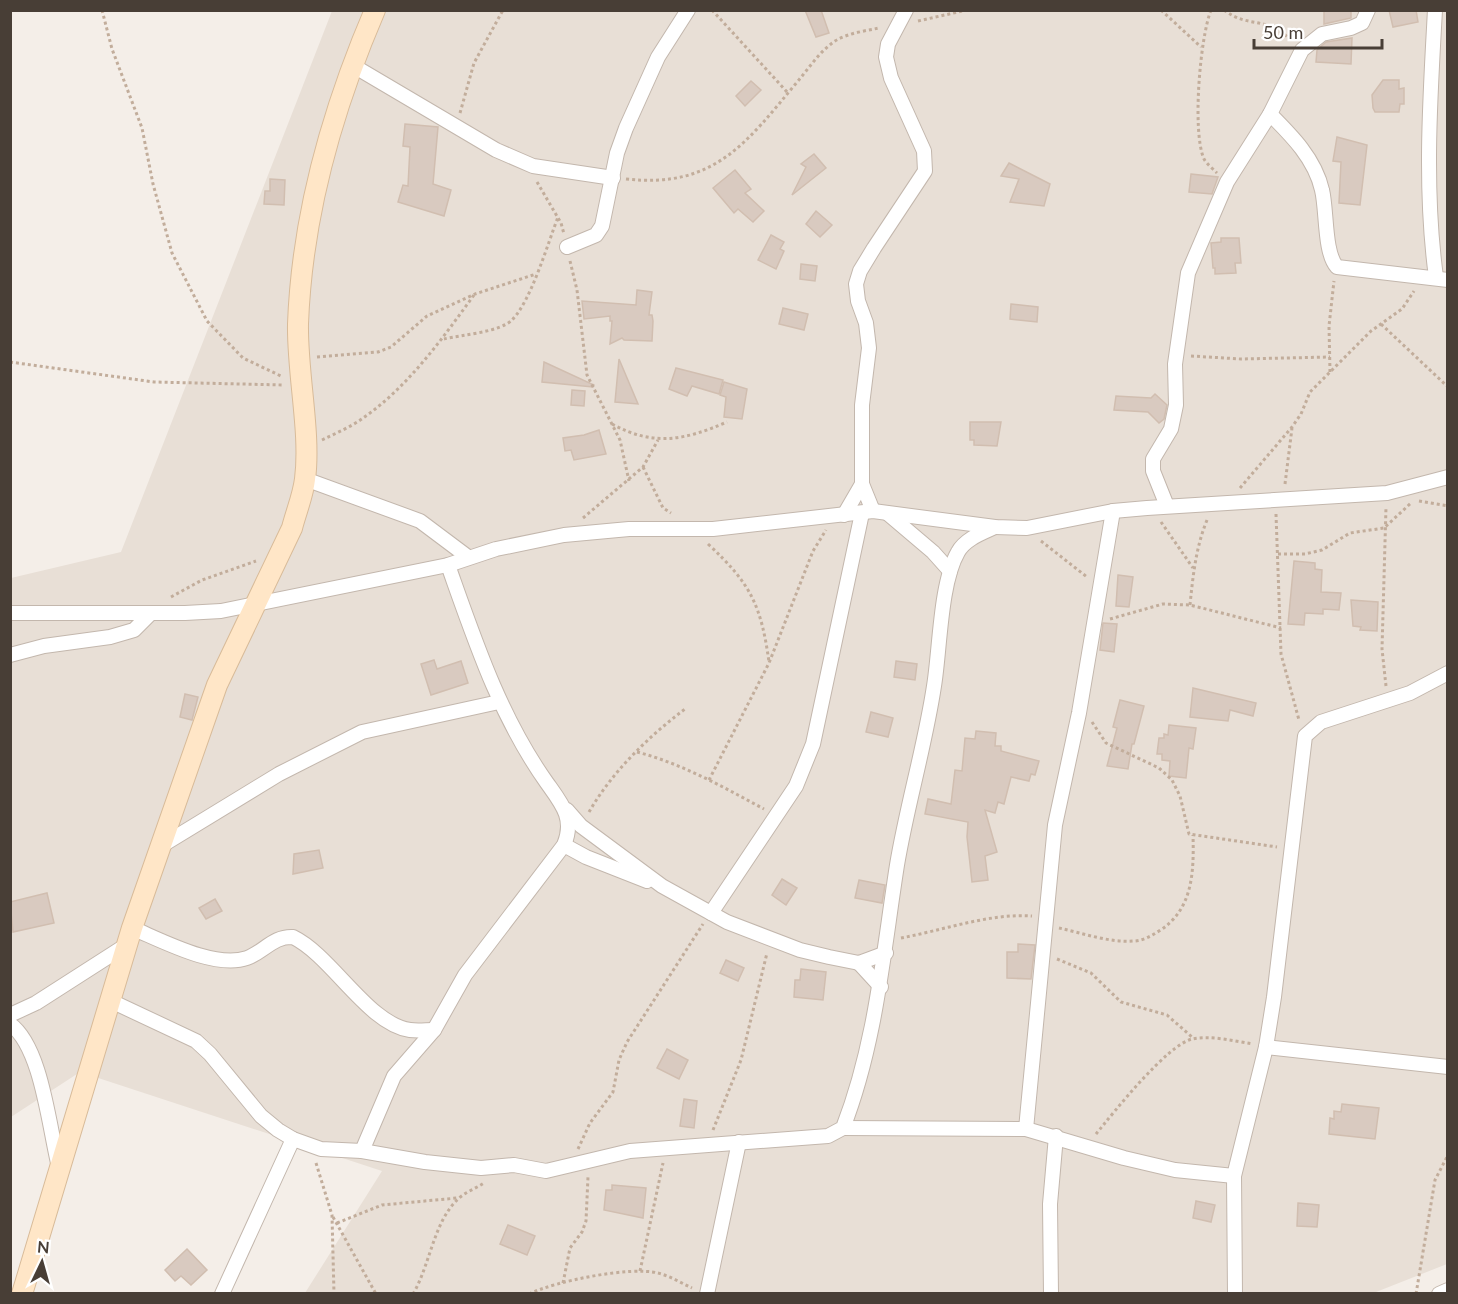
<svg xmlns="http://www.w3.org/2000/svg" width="1458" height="1304" viewBox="0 0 1458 1304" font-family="Lato,sans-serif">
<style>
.residential{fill:#e8dfd6}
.building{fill:#d9cac0;stroke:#d1beb0;stroke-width:1.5}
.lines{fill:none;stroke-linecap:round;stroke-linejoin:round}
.street-casing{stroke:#c3b7ad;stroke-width:16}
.secondary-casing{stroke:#d8bb99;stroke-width:22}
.path{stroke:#c2ad9b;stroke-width:3;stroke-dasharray:3 3;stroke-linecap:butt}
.street{stroke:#fff;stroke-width:14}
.secondary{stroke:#ffe6c7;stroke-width:20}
</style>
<rect width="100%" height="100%" fill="#f4eee8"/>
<path class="residential" d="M332,11H1447V1264L1371,1294L305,1293L382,1171L80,1072L11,1117V578L121,552Z"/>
<g class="building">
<path d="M805,10H821L829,33L816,37Z"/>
<path d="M1324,10H1351V18L1324,24Z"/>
<path d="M1389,10H1416L1418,22L1393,27Z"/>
<path d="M1352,38L1351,64L1316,62L1317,50L1326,42Z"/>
<path d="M1383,80H1399V89L1404,88V104H1400L1399,112H1375L1373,108L1372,95Z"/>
<path d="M751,81L761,90L745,106L736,96Z"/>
<path d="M405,124L438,127L433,184L451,190L444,216L398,202L403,185L408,186L410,147L403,146Z"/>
<path d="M1337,137L1367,145L1360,205L1339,203L1341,162L1333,161Z"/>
<path d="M814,154L826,168L792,195L806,167L801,164Z"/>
<path d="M1009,163L1050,184L1044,206L1010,202L1019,179L1001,176Z"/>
<path d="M735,170L751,189L745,193L764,211L753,222L738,209L734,213L713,188Z"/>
<path d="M1191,174L1218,177L1212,194L1189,192Z"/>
<path d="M270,179L285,180L284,205L264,204L265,191H270Z"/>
<path d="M816,211L832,225L820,237L806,224Z"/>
<path d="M771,235L784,242L780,249L784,251L776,269L758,260Z"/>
<path d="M1221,238H1239L1241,263H1235L1236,273L1215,274V268H1213L1211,243L1221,242Z"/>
<path d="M801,264L817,266L815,281L800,279Z"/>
<path d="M637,290L652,292L649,315H652L653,321L652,341L624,340L622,338L610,344L612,321H610V316L584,319L582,301L636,305Z"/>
<path d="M1011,304L1038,307L1037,322L1010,319Z"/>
<path d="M783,308L808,314L804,330L779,324Z"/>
<path d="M619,359L638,404L615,402Z"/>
<path d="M544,362L594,385L593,387L542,382Z"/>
<path d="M676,368L723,380L719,394L692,386L687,396L669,389Z"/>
<path d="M724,382L747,389L742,419L724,417L726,397L720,395Z"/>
<path d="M572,390L585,391L584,406L571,405Z"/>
<path d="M1155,394L1167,405L1164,419L1159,423L1148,412L1114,410L1116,396L1151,398Z"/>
<path d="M970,422H1001L997,446L974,445V440H970Z"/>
<path d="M599,430L606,454L574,460L571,450L565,451L563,438L584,435Z"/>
<path d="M1294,561L1315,563V569L1322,570L1321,592L1341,593L1339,610L1323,609V614L1305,613L1304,625L1288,624Z"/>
<path d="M1118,575L1133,577L1129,607L1116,606Z"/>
<path d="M1351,600L1378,602L1377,631L1360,630L1361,627L1353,626Z"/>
<path d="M1103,623L1117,624L1114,652L1100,650Z"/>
<path d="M434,660L437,669L461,661L468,683L431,695L421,664Z"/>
<path d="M896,661L917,664L915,680L894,677Z"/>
<path d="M1193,688L1256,703L1253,716L1230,710L1228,721L1190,717Z"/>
<path d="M185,694L198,697L192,720L180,717Z"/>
<path d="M1120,700L1144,706L1134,744H1132L1128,769L1107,766L1117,728L1113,727Z"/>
<path d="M871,712L893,718L888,737L866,732Z"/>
<path d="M1169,725L1196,728L1193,749L1189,748L1186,778L1169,776L1170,761L1162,760V754H1157L1159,738H1164V734L1168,735Z"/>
<path d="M976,731L996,733L995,746H1001V751L1039,761L1035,775L1031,774L1029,781L1011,777L1004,804L998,802L995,813L985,810L997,852L985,856L988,880L972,882L967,837L968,822L925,814L928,799L951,804L955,770L962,771L965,738L975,739Z"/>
<path d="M319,850L323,868L293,874L294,854Z"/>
<path d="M782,879L797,888L786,905L772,895Z"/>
<path d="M859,880L885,885L882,903L855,898Z"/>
<path d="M47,893L54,923L13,932L10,902Z"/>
<path d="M215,899L222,911L206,919L199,908Z"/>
<path d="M1018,944L1035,945L1031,979L1007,978V952H1018Z"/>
<path d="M726,960L744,968L738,981L720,973Z"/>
<path d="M801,969L826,972L823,1000L794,997L795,980H800Z"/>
<path d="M667,1049L688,1060L679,1079L657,1068Z"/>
<path d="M684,1099L697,1101L694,1128L680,1126Z"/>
<path d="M1342,1104L1379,1108L1375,1139L1329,1134L1330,1118L1334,1119V1111L1341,1112Z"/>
<path d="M612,1185L646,1188L643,1218L604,1210L606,1190H612Z"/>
<path d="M1196,1201L1215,1205L1211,1222L1193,1218Z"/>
<path d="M1298,1203L1319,1205L1317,1227L1297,1226Z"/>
<path d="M508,1225L535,1236L527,1255L500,1244Z"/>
<path d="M187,1249L207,1270L191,1285L181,1276L175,1281L165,1270Z"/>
</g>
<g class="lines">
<defs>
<g id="street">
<path d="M1435,10C1430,99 1424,189 1436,277"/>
<path d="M352,65L496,150L533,166L613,178"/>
<path d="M1270,114C1292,136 1315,159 1322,190C1327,210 1324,253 1337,267L1448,280"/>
<path d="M567,247L596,235L602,226L617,153L626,128L658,57L688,10"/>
<path d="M305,479L420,521L468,557"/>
<path d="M1167,506L1153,471V459L1171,429L1176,405L1175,364L1188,273L1227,182L1270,114L1302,50L1322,34L1351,28L1362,23L1368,10"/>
<path d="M873,511L862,484V405L869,348L866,323L858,301L856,284L860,271L874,248L925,171L924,151L891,78L886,57L888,44L906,10"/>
<path d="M887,513L933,552L950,571"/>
<path d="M844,515L862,484"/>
<path d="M10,613H185L221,611L448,565L496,549L564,535L629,529H713L873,511L995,527L1027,528L1113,511L1147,508L1387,493L1448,477"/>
<path d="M10,655L44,646L110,637L134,630L151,613"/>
<path d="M567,810L581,826L662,886L727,922L800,950L829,957L859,963L886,953"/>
<path d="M564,845L586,857L647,881"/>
<path d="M161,846L279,774L362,732L499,702"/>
<path d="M711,913L796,786L813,744L862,513"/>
<path d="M132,928C163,941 215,969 247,958C264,952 273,936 293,937C332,956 368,1024 410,1030C418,1031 426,1030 434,1030"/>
<path d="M859,963L881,987"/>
<path d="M111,1001L196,1041L210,1054L261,1116L278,1130L293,1139L321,1149L362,1151L425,1162L481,1168L514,1165L546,1171L630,1151L828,1136L843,1128C876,1043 883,954 897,865C907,805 925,746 934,686C940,650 940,583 958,552C965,539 982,533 995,527"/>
<path d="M10,1015L36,1003L128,944"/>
<path d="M10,1024C42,1047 49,1128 59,1167"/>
<path d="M1266,1047L1448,1067"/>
<path d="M843,1128L1026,1129L1124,1158L1175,1170L1234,1176"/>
<path d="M1026,1129L1055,825L1079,713L1113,511"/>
<path d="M362,1151L394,1076L434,1030L465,975L564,845C575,819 562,804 547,783C500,717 475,641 448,565"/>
<path d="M222,1294L293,1139"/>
<path d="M707,1294L739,1142"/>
<path d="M1051,1294L1050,1204L1056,1136"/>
<path d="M1235,1294L1234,1176L1266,1047L1274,997L1305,736L1321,722L1410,693L1448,673"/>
<path d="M1439,1294L1448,1290"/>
</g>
<path id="secondary" d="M22,1294L132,928L217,685L292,528C296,512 303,496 305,479C311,433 297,373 298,324C302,215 332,110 375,10"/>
</defs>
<use href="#street" class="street-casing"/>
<use href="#secondary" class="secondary-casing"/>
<g class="path">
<path d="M102,10L112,49L142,128L153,184L172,253L207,321L243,358L283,377"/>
<path d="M712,10L788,93"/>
<path d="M1161,10L1201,47"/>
<path d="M1211,10C1200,38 1192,132 1204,159C1207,164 1213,169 1217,173"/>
<path d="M1224,10C1249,29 1265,15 1291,40"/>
<path d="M918,21L967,10"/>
<path d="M460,113L474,63L503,10"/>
<path d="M626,179C715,189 747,142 798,81C809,68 820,51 835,41C848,33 865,31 879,28"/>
<path d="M537,182L561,223L564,234"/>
<path d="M570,261L577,290L587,375L620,440L629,481"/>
<path d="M1381,324L1448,387"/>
<path d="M444,339C461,335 500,332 512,320C531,301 548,243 558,217"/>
<path d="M1191,356L1241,359L1330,357"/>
<path d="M317,357L378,352L391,347L427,316L475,294L536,274"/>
<path d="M10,362L154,382L284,385"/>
<path d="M1330,372L1329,326L1334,281"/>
<path d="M612,424C654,447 685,440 727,422"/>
<path d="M322,440C336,433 351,427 363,418C408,387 442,339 474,295"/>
<path d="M643,467L663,508L671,513"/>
<path d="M1285,484L1292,428"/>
<path d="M1240,488L1292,427L1301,414L1310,392L1371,331L1402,309L1414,291"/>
<path d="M1419,501L1448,506"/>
<path d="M1276,514L1281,654L1299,720"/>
<path d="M583,518L643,467L658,440"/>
<path d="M1161,522L1193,568"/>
<path d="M1041,541L1087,577"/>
<path d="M708,544C751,584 761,605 769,662"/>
<path d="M1278,554H1305L1322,550L1350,533L1384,528L1411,503"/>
<path d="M171,597L202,580L256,561"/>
<path d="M1190,605C1193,575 1196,547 1207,520"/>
<path d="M1110,619L1163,604L1190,605L1281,628"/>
<path d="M1386,686L1382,649L1386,507"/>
<path d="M1092,722L1106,743L1159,768L1172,780L1180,796L1189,834L1277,847"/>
<path d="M637,752C683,764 723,787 764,809"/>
<path d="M709,780L769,663L813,551L826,530"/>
<path d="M589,812C612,772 648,737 685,709"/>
<path d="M1059,928C1082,933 1110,943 1133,941C1143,941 1151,936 1159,931C1193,910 1194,872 1193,835"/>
<path d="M901,938C944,930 990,913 1032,916"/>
<path d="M1057,959L1091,973L1121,1002L1167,1015L1193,1038"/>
<path d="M713,1130L741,1060L767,953"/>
<path d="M1096,1134C1114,1112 1167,1045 1192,1039C1210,1035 1234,1041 1253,1044"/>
<path d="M578,1149L590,1123L613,1092L619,1060L627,1042L703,924"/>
<path d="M316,1163L332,1215L334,1294"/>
<path d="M333,1217L376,1294"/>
<path d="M337,1223L382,1205L457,1198"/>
<path d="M640,1271L663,1163"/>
<path d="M563,1283L570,1248L582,1232L586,1221L588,1177"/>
<path d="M413,1294C430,1265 433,1225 456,1201C463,1193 475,1189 484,1183"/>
<path d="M529,1294C556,1281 630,1266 658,1273C670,1276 681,1283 692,1288"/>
<path d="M1416,1294L1435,1180L1448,1155"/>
</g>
<use href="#street" class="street"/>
<use href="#secondary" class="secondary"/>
</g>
<rect width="1458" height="1304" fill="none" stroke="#483e36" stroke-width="24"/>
<g transform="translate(42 1262) rotate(5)" stroke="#ffffff" stroke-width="4.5" paint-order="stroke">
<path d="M0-4.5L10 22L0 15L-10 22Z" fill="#483e36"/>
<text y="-9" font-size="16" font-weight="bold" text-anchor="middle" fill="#483e36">N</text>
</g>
<path d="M1254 39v9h128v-9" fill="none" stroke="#483e36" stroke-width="3"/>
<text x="1263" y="39" font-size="18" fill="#483e36" stroke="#ffffff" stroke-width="4.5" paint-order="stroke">50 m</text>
</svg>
